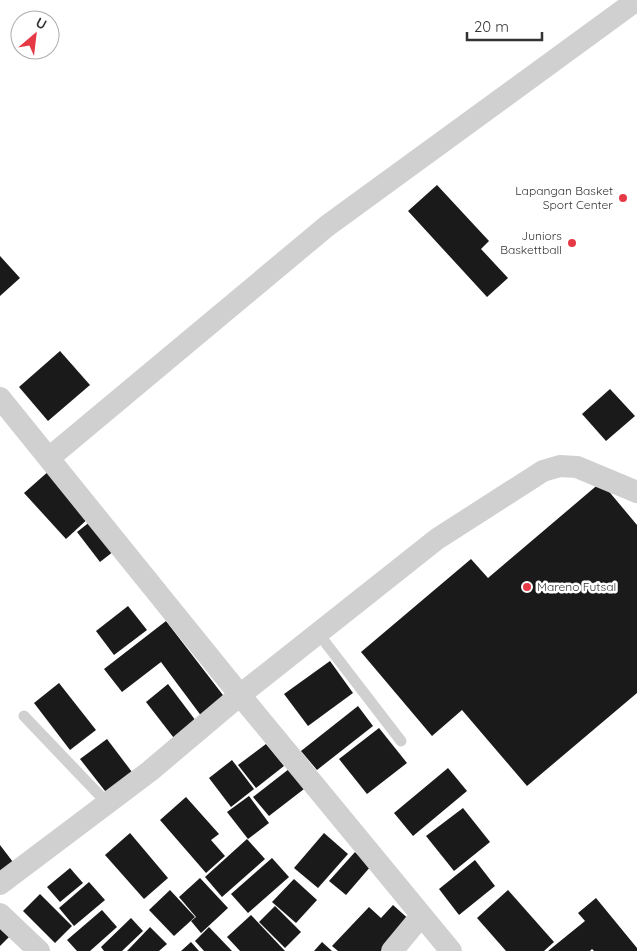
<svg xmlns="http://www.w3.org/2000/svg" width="637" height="951" viewBox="0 0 637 951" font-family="Quicksand,sans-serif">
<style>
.building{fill:#1a1a1a}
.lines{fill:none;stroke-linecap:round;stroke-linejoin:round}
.lane{stroke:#d0d0d0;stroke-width:11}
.street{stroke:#d0d0d0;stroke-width:22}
.poi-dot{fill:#e63946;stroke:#fff;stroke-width:2}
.labels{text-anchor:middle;stroke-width:5;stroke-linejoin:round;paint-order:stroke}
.poi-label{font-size:12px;fill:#333;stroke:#fff;text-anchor:end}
</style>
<rect width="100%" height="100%" fill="#fff"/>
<g class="building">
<path d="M437,185L489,241L481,249L508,278L487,297L408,211Z"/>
<path d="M0,256L20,278L0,296Z"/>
<path d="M60,351L90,385L48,421L19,387Z"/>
<path d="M610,389L635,416L606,441L582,414Z"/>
<path d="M50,470L91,516L66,539L24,493Z"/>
<path d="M601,482L637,525V693L527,786L462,710L432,736L361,652L471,559L488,578Z"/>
<path d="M91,521L114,551L100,562L77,532Z"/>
<path d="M128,606L147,630L114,655L96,631Z"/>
<path d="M166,621L226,699L202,717L161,662L122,692L104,669Z"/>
<path d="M330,661L353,693L308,726L284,694Z"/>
<path d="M59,683L96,730L70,750L34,703Z"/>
<path d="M168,684L199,725L177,742L146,702Z"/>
<path d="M358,706L373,726L317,770L301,751Z"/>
<path d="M379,728L407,763L367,794L339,759Z"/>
<path d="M107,739L135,776L109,796L80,759Z"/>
<path d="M266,744L284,766L256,788L238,765Z"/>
<path d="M232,760L254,789L231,807L209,778Z"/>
<path d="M448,768L467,791L413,836L394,813Z"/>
<path d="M289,769L304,789L269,816L253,797Z"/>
<path d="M249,796L269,823L248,839L227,812Z"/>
<path d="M186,797L219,834L211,840L225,856L206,873L160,820Z"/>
<path d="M463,808L490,842L454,871L426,836Z"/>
<path d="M130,833L168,878L144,899L105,855Z"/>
<path d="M324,833L348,854L318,888L294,868Z"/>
<path d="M247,839L265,859L222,897L205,877Z"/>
<path d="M0,845L16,866L0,878Z"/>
<path d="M355,852L371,866L346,895L329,881Z"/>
<path d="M272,858L289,877L248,913L231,894Z"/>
<path d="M475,860L495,886L459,915L439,889Z"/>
<path d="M70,868L83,883L60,902L47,887Z"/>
<path d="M200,878L228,908L201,933L191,921L196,917L179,897Z"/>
<path d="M294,879L317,900L296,923L272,902Z"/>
<path d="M89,882L105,900L74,926L59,908Z"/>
<path d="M170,890L195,917L174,936L149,910Z"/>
<path d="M508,890L554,942L544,951H506L477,918Z"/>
<path d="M40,894L72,926L55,943L23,911Z"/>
<path d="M596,898L637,948V951H594L592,949L590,951H548L585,921L578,913Z"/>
<path d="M393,905L412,922L385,951H338L332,946L369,907L381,918Z"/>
<path d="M275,906L301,932L285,948L259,922Z"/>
<path d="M102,910L117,927L90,951H77L67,940Z"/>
<path d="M251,915L285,951H240L227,937Z"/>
<path d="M131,918L143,931L122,951H104L101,947Z"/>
<path d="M0,925L10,936L0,946Z"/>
<path d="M150,927L167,944L159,951H127Z"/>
<path d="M209,927L232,951H204L195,941Z"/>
<path d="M191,942L199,951H181Z"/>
<path d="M322,942L332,951H314Z"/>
</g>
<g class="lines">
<g class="lane">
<path d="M318,633L401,741"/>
<path d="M24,716L107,803"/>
</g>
<g class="street">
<path d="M0,398L240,695L451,951"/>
<path d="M49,458L327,226L637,0"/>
<path d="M0,884L150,771L240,695L437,539L543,471L560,466L577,467L637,492"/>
<path d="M0,914L39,951"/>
<path d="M392,951L421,916"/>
</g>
</g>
<g class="poi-dot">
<circle cx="623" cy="198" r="5"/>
<circle cx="572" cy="243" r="5"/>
<circle cx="527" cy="587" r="5"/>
</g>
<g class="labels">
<g class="poi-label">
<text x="613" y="195">Lapangan Basket<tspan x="613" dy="14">Sport Center</tspan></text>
<text x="562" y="240">Juniors<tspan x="562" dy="14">Baskettball</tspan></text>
<text x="537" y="591" text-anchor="start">Mareno Futsal</text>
</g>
</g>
<g transform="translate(35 35) rotate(28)"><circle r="24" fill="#ffffff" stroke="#adadad"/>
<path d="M0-4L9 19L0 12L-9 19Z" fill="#e63946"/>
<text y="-8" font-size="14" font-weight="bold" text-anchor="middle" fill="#333333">U</text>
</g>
<path d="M467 32v8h75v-8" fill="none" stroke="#333333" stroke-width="2.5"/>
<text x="474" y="32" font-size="15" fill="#333333" stroke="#ffffff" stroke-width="4" paint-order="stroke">20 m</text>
</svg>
